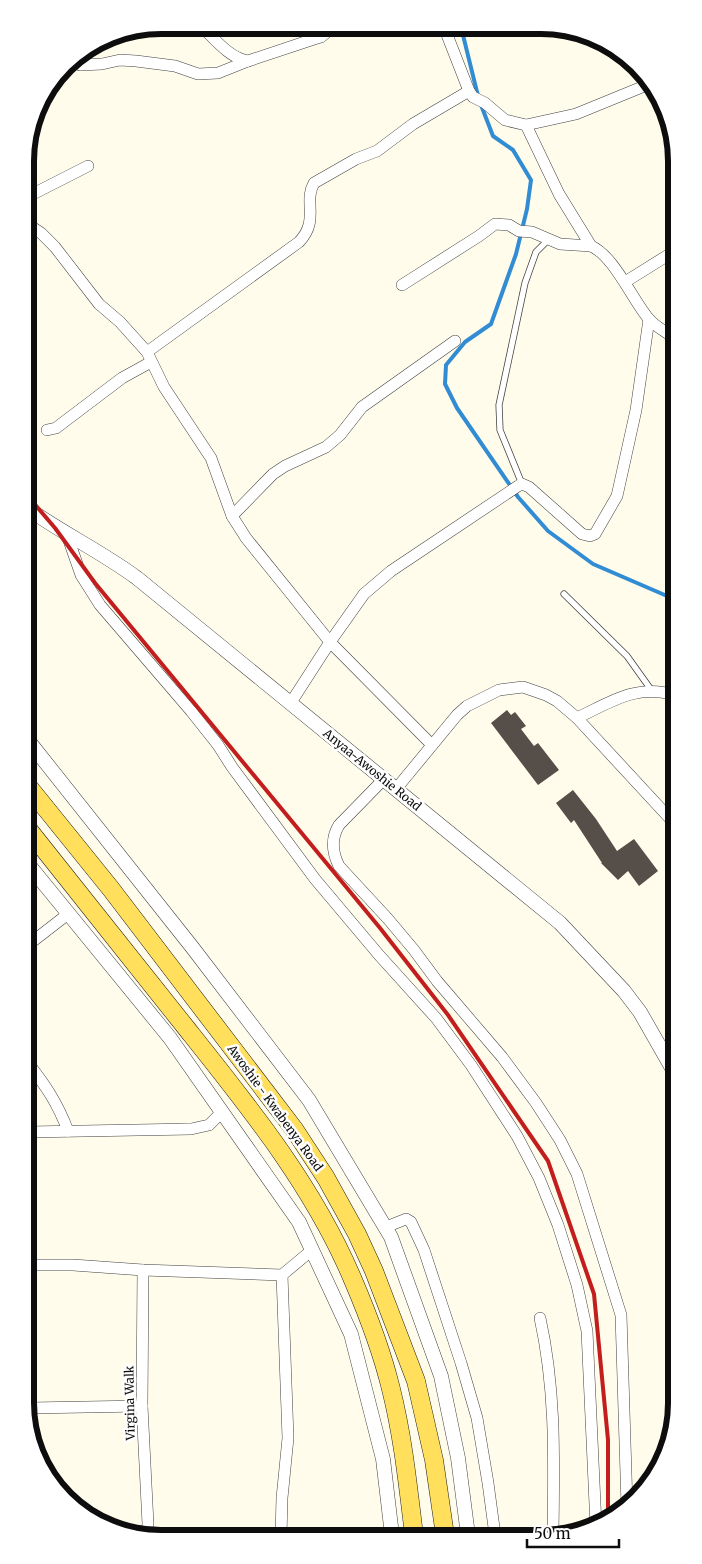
<svg xmlns="http://www.w3.org/2000/svg" width="702" height="1564" viewBox="0 0 702 1564" font-family="Merriweather,serif">
<style>
.lines{fill:none;stroke-linecap:round;stroke-linejoin:round}
.stream{stroke:#318cd4;stroke-width:4}
.building{fill:#564e48}
.service-casing{stroke:#404040;stroke-width:7}
.minor-casing{stroke:#404040;stroke-width:12}
.tertiary-casing{stroke:#404040;stroke-width:15}
.primary-casing{stroke:#1e1e1e;stroke-width:19}
.service{stroke:#fff;stroke-width:5.5}
.minor{stroke:#fff;stroke-width:11}
.tertiary{stroke:#fff;stroke-width:14}
.primary{stroke:#ffdf5c;stroke-width:18}
.rail{stroke:#c31e1e;stroke-width:4}
.labels{text-anchor:middle;stroke-width:5;stroke-linejoin:round;paint-order:stroke}
.street-label{font-size:12px;fill:#0d0d0d;stroke:#fff}
.rim{fill:none;stroke:#0d0d0d;stroke-width:6}
</style>
<rect width="100%" height="100%" fill="#fffcec"/>
<g class="lines">
<g class="stream">
<path d="M461,27L478,96"/>
<path d="M481,105L493,136L513,150L531,180L527,209L516,254L491,324L465,342L446,365L445,384L457,408L518,497L548,531L593,564L674,599"/>
</g>
</g>
<g class="building">
<path d="M507,710L511,715L515,712L526,726L521,729L534,746L538,743L559,770L538,785L491,723Z"/>
<path d="M573,790L596,819L617,851L634,839L658,871L639,886L628,871L618,880L601,863H602L574,820L571,823L556,803Z"/>
</g>
<g class="lines">
<defs>
<g id="service">
<path d="M522,484L500,430L499,405L525,283L536,252L548,240"/>
<path d="M564,594L627,656L652,691"/>
</g>
<g id="minor">
<path d="M200,25C214,38 229,58 248,61L314,39L321,37L334,26"/>
<path d="M444,27L469,91L473,97L485,103L505,120L526,125L576,114L647,85"/>
<path d="M80,65L102,64L120,60L136,61L175,66L198,74L218,73L248,61"/>
<path d="M526,125L559,194L591,246C614,256 632,299 648,318C654,326 665,331 673,337"/>
<path d="M25,198L88,166"/>
<path d="M26,223L41,233L55,247L99,304L120,322L147,352L164,387L211,458L232,516L246,538L330,642L432,745"/>
<path d="M625,282L673,252"/>
<path d="M402,285L479,236L495,224L509,225L519,231L532,232L560,244L591,246"/>
<path d="M147,352L299,242C320,220 303,202 314,183L356,159L377,151L413,124L469,91"/>
<path d="M47,430L56,428L122,378L151,362"/>
<path d="M232,516L273,474L285,466L326,447L340,435L362,407L455,341"/>
<path d="M67,535L81,575L100,605L191,711L218,745L232,767L315,879L379,955L436,1018L471,1065L517,1136L539,1178L558,1225L577,1285L587,1331L596,1526"/>
<path d="M290,704L330,642L364,594L391,571L518,486L522,484L529,487L582,534L590,536L595,534L617,496L636,410L649,319"/>
<path d="M577,718C609,703 637,683 674,695"/>
<path d="M383,780L339,825C331,838 332,852 339,866L388,919L414,950L437,981L502,1057L536,1103L560,1140L577,1174L621,1315L627,1506"/>
<path d="M396,789L457,715L467,706L499,690L523,687L546,695L557,701L577,718L675,824"/>
<path d="M28,945L68,914"/>
<path d="M28,1063C46,1086 58,1104 68,1131"/>
<path d="M29,1132L191,1129L209,1125L222,1112"/>
<path d="M386,1227L406,1219L411,1222L424,1250L461,1363L477,1418L488,1483L495,1535"/>
<path d="M29,1265H73L143,1270L282,1275L312,1250"/>
<path d="M143,1270L142,1406L148,1524L146,1536"/>
<path d="M540,1318C556,1390 554,1461 553,1534"/>
<path d="M30,1408L142,1406"/>
<path d="M281,1536L282,1498L288,1438L282,1275"/>
</g>
<g id="tertiary">
<path d="M27,508C62,533 102,552 137,578L560,923L624,991L640,1012L676,1075"/>
<path d="M27,739L192,947L309,1100L391,1237L441,1376L458,1458L468,1535"/>
<path d="M28,864L170,1038L299,1222L351,1334L383,1459L392,1535"/>
</g>
<g id="primary">
<path d="M27,785L111,889L294,1129L326,1178L357,1234L374,1271L416,1381L434,1460L445,1535"/>
<path d="M28,829C81,896 134,963 187,1029C250,1108 314,1187 353,1280C368,1315 382,1352 391,1389C403,1437 408,1486 414,1535"/>
</g>
</defs>
<use href="#service" class="service-casing"/>
<use href="#minor" class="minor-casing"/>
<use href="#tertiary" class="tertiary-casing"/>
<use href="#primary" class="primary-casing"/>
<use href="#service" class="service"/>
<use href="#minor" class="minor"/>
<use href="#tertiary" class="tertiary"/>
<use href="#primary" class="primary"/>
<path class="rail" d="M26,494L55,528L95,583L380,928L448,1015L548,1161L594,1294L608,1440V1520"/>
</g>
<g class="labels">
<g class="street-label">
<text transform="translate(372 770) rotate(39)" y="4">Anyaa-Awoshie Road</text>
<text transform="translate(275 1108) rotate(54)" y="4">Awoshie - Kwabenya Road</text>
<text transform="translate(130 1403) rotate(-91)" y="4">Virgina Walk</text>
</g>
</g>
<path d="M0 0H702V1564H0ZM161 34H541A127 127 0 0 1 668 161V1403A127 127 0 0 1 541 1530H161A127 127 0 0 1 34 1403V161A127 127 0 0 1 161 34Z" fill="#fff" fill-rule="evenodd"/>
<path class="rim" d="M161 34H541A127 127 0 0 1 668 161V1403A127 127 0 0 1 541 1530H161A127 127 0 0 1 34 1403V161A127 127 0 0 1 161 34Z"/>
<path d="M527 1539v8h92v-8" fill="none" stroke="#0d0d0d" stroke-width="2.5"/>
<text x="534" y="1539" font-size="15" fill="#0d0d0d" stroke="#ffffff" stroke-width="4" paint-order="stroke">50 m</text>
</svg>
